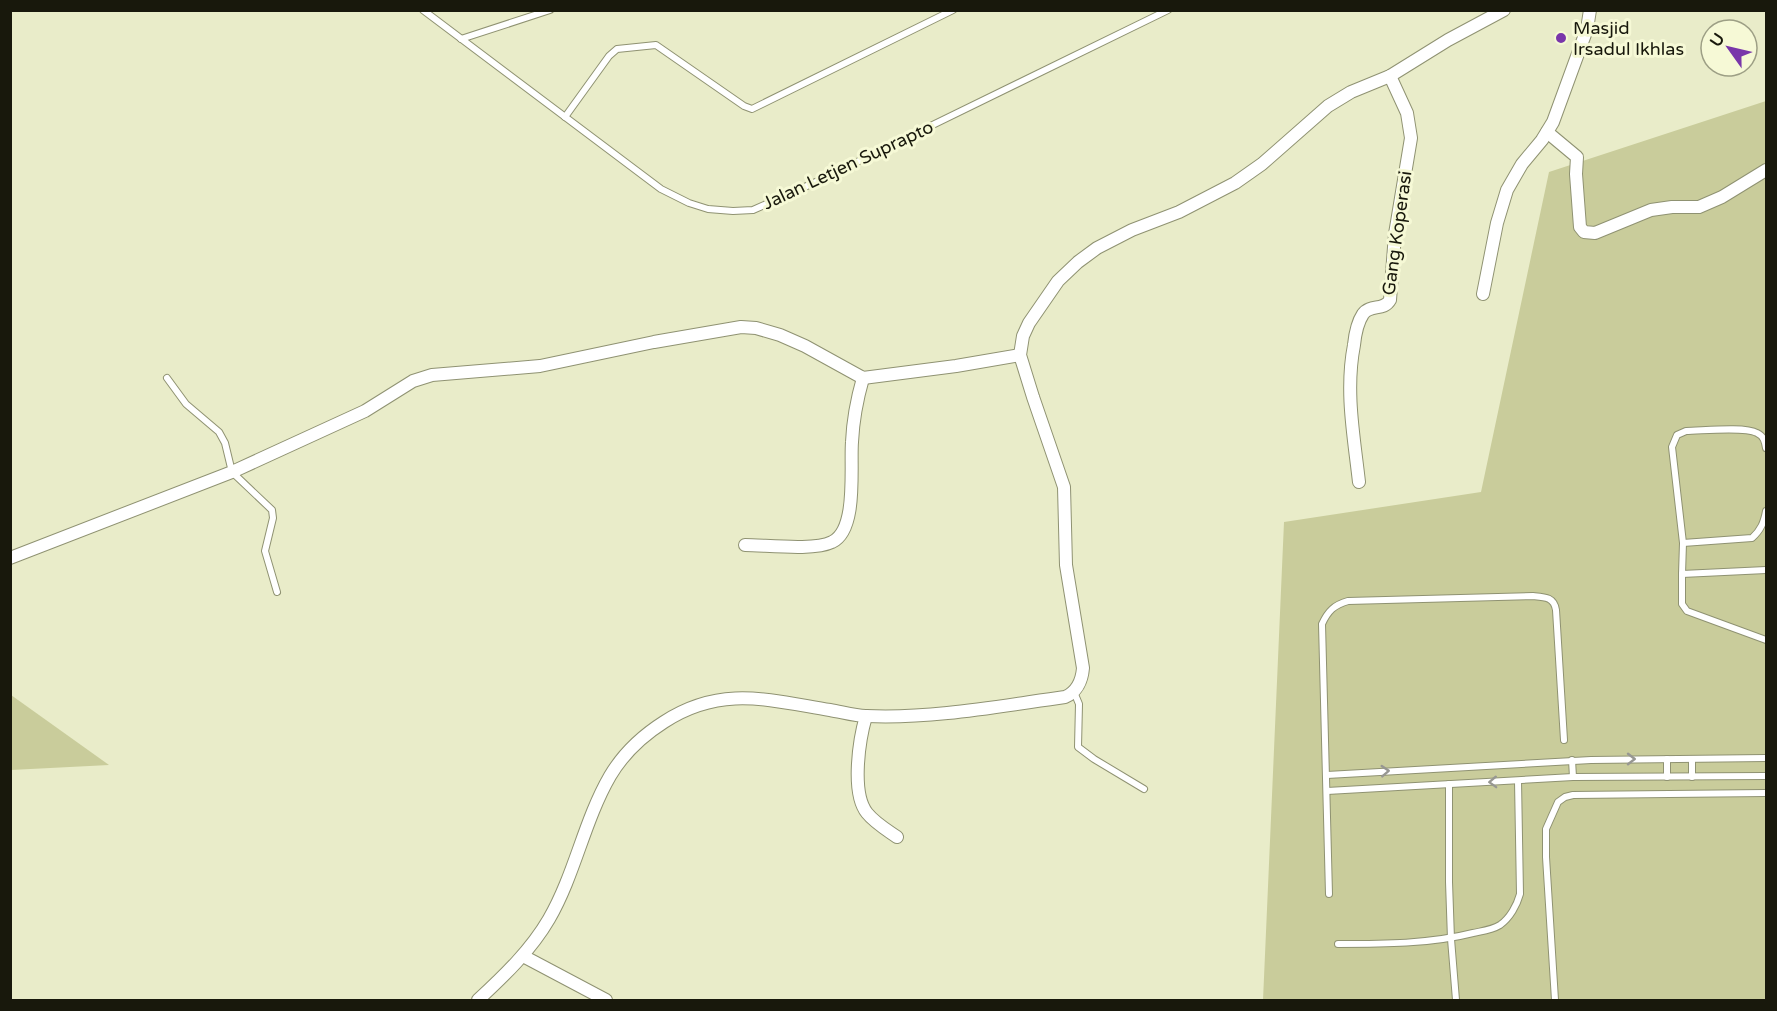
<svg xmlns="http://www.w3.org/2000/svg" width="1777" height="1011" viewBox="0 0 1777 1011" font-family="'Varela Round',sans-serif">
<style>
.green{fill:#c9cc9b}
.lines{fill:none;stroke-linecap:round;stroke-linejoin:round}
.lane-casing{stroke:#8f9272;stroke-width:8}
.street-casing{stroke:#8f9272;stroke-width:14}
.lane{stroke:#fff;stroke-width:6}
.street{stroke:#fff;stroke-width:12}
.oneway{stroke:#979792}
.poi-dot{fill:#7936aa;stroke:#f6f9d6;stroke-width:2}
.labels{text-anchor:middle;stroke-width:6;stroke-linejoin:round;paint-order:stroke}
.poi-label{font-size:18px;fill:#18180c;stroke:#f6f9d6;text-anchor:start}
.street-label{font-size:18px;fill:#18180c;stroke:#f6f9d6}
</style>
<rect width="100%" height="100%" fill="#e9ecc9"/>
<g class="green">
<path d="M1766,101V1000H1263L1284,522L1481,492L1549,172Z"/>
<path d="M11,695L109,765L11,770Z"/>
</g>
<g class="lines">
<defs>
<g id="lane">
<path d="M423,10L661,189L689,203L708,209L733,211L753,210L818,181L1168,10"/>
<path d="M461,39L550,10"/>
<path d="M565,117L609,56L617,49L656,45L744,106L752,109L953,10"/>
<path d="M167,378L186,404L219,432L225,443L232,472L272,510L273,518L265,551L277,592"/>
<path d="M1766,448C1765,442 1764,436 1757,433C1745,426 1701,431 1686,431L1677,435L1672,447L1683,543L1682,574L1766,570"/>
<path d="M1683,543L1752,538C1761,530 1764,522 1766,511"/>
<path d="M1682,574V604L1687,611L1766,640"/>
<path d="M1074,692L1079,704L1078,747L1094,759L1144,789"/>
<path d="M1572,760L1573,777"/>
<path d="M1327,775L1591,760L1766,758"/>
<path d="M1667,777V759"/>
<path d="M1692,777V759"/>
<path d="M1449,784V882L1451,939L1456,1000"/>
<path d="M1327,791L1573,777L1766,776"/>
<path d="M1329,894L1322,624C1328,611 1334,605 1348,601L1533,596C1545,597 1554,597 1556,610L1564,740"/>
<path d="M1338,944C1383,944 1430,944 1473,933C1482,931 1492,930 1500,925C1510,918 1517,905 1520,894L1518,781"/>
<path d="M1555,1000L1546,857V829L1558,802L1565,797L1573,795L1766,793"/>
</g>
<g id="street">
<path d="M1547,132L1577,157L1576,174L1580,227L1584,232L1595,233L1651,210L1672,207H1699L1722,197L1766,170"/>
<path d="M1483,294L1497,223L1507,190L1522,164L1542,140L1553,122L1587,29L1590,10"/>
<path d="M1359,482C1354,437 1345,391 1354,345C1355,335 1357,323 1363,314C1370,304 1384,311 1390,300L1395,234L1411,138L1407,113L1390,76"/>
<path d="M745,545C766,545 814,551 832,542C858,530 850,466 852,442C853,420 857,399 863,378"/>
<path d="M10,558L232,472L365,411L413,381L432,375L540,366L654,342L741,327L756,328L780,335L805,346L863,378L956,366L1020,355"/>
<path d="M866,716C859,740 851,793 867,813C875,823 887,830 897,837"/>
<path d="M523,956L606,1000"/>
<path d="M478,1000C504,976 531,950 549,919C575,874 584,821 610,776C623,754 642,736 664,722C721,685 768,700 830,710C842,712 855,716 866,716C932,719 1000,706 1065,697C1077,692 1082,680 1083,668L1066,565L1064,487L1033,397L1020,355L1023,336L1029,323L1058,281L1078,262L1097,248L1132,230L1179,212L1235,183L1262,164L1328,106L1351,92L1390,76L1448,40L1504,10"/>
</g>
</defs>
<use href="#lane" class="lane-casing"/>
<use href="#street" class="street-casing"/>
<use href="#lane" class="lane"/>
<use href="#street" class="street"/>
</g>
<defs><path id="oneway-chevron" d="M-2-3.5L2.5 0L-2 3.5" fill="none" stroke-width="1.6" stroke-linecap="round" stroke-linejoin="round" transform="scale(1.5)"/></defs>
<g class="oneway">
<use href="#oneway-chevron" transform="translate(1631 759)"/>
<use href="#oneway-chevron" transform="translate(1385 771) rotate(-3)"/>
<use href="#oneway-chevron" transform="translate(1493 782) rotate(178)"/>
</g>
<circle class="poi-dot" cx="1561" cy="38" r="6"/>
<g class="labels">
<g class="poi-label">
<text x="1573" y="34">Masjid<tspan x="1573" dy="21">Irsadul Ikhlas</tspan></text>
</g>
<g class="street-label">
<text transform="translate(848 165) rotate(-25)" y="6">Jalan Letjen Suprapto</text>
<text transform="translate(1397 233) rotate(-82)" y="6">Gang Koperasi</text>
</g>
</g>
<rect width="1777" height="1011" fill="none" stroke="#18180c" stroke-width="24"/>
<g transform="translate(1729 48) rotate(304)"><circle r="28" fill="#f6f9d6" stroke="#9d9f85" stroke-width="1.5"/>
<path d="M0-4.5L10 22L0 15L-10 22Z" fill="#7936aa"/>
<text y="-9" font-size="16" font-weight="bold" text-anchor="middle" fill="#18180c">U</text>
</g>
</svg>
